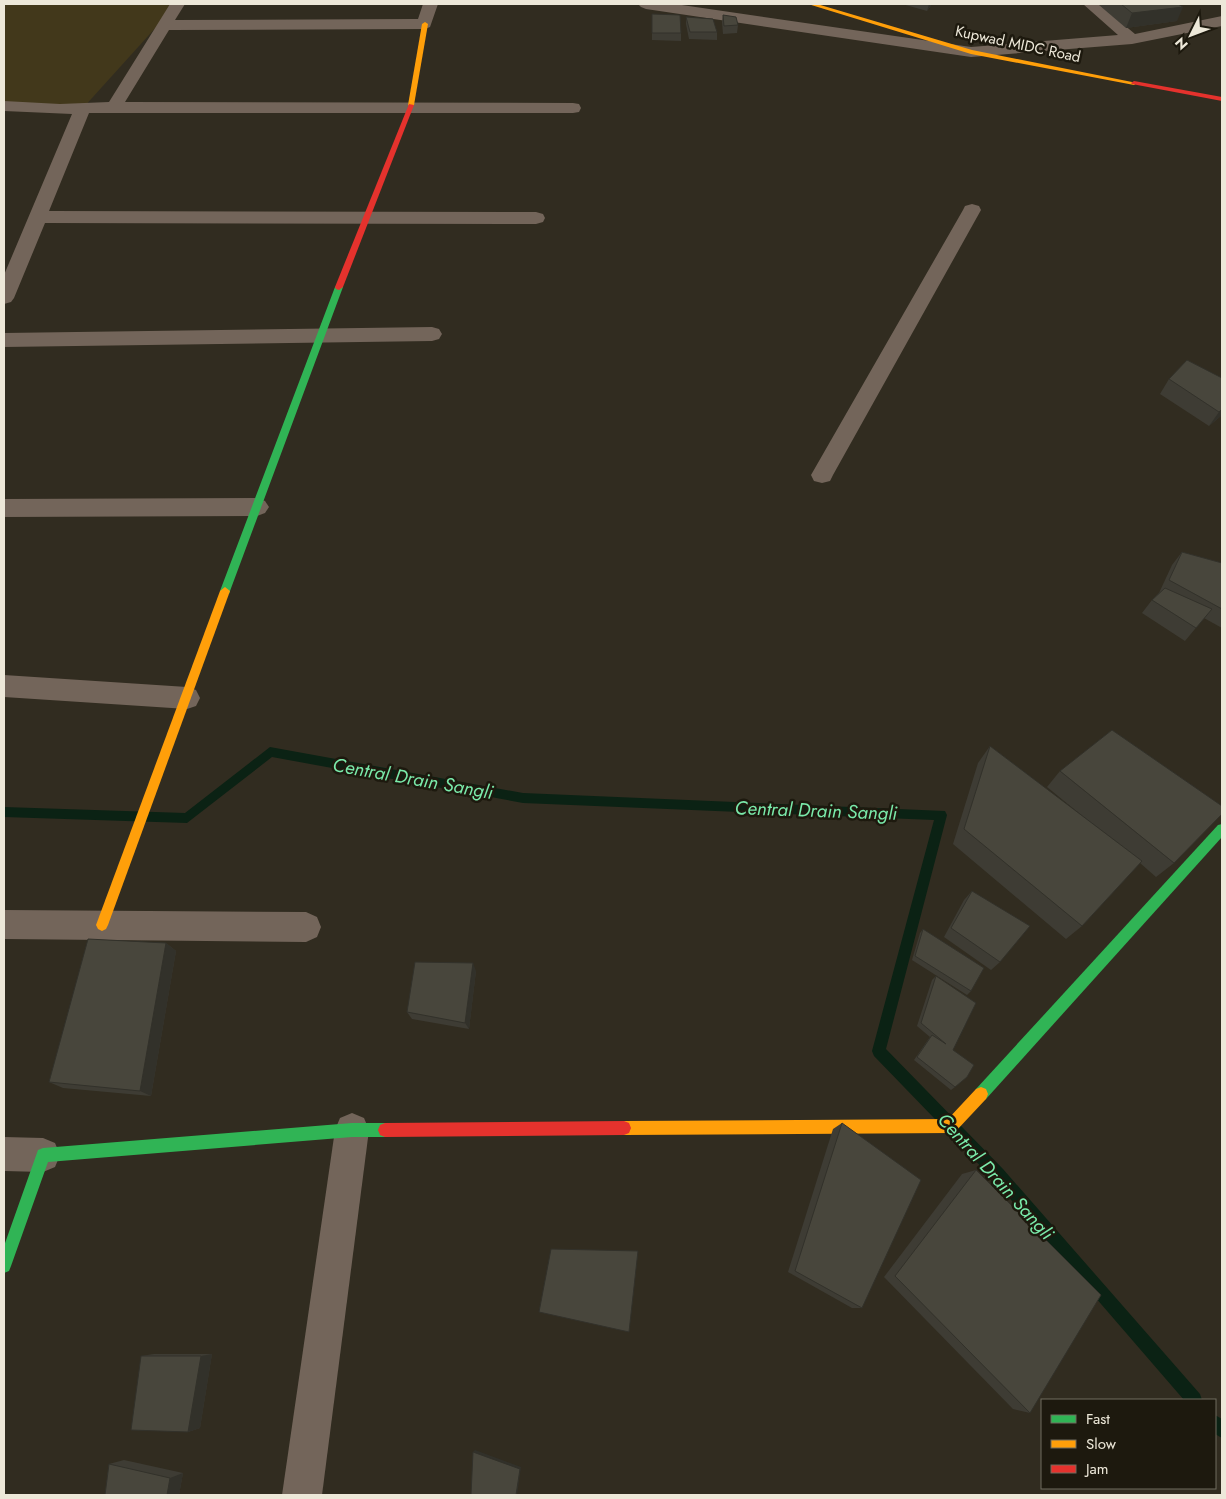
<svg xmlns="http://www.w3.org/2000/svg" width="1226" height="1499" viewBox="0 0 1226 1499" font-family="Jost,sans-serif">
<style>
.built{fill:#42381b}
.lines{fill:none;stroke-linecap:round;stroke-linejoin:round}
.stream{fill:#0b2214;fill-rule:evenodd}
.street{fill:#73655a;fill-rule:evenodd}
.fast{fill:#30b455;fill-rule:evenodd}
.slow{fill:#ff9f0a;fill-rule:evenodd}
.jam{fill:#e5322d;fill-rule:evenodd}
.wall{fill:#3e3c34}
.shaded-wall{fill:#32312a}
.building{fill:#48463c;stroke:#32312a}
.labels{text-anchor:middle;stroke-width:5;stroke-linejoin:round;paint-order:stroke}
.far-street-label{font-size:15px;fill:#ede8d9;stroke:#1d190e}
.water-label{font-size:19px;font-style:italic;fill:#7aeaaa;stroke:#1d190e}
</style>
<rect width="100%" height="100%" fill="#312c20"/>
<path class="built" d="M4,4H177L83,108L4,103Z"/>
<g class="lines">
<g class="stream">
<path d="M270,747L523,793L945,811L947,815L886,1049L1003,1169L1200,1394L1202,1400H1184L993,1179L874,1056L872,1051L934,820L523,803L272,757L187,823L4,817V807L185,813Z"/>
<path d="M1215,1415L1222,1419V1438L1215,1434Z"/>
</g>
<g class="street">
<path d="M170,4H185L175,20L418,19L423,4H438L430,27L425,29L169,30L125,102L573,103L579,104L581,108L579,112L573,113H89L49,211L536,212L543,214L545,218L543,222L536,224L45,223L14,298L11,302L4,304V275L72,114L4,111V101L60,104L109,102Z"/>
<path d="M638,4H675L971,47L1118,35L1083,4H1099L1135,34L1222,16V26L1132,44L971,57L646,9L641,7Z"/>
<path d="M972,204L979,206L981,210L833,475L830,481L822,483L814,481L811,475L963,210L965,206Z"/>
<path d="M432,327L439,329L442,334L439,339L432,341L4,347V333Z"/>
<path d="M257,498L265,501L269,507L265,513L257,516L4,517V499Z"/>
<path d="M4,675L187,687L196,690L200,698L196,706L187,709L4,697Z"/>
<path d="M4,910L306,912L317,917L321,927L317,937L306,942L4,939Z"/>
<path d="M352,1113L364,1118L369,1130L322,1495H282L335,1130L340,1118Z"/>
<path d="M4,1137L43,1138L55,1143L60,1155L55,1167L43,1172L4,1171Z"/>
</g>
<g class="fast">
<path d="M339,284L343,287L230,591L229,594H221L220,591L335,287Z"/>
<path d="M1222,824V837L986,1099L981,1101L976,1099L974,1094L976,1089L1218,825Z"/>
<path d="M352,1123H385L390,1125L392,1130L390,1135L385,1137H352L48,1162L11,1266L9,1271L4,1273V1246L38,1150L43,1148Z"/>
</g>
<g class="slow">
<path d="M808,4H817L972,50L1137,83L1134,85L971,54Z"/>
<path d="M425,22L428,24L414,105L411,107L408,105L422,24Z"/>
<path d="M225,587L230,591L108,925L106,929L102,931L98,929L96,925L220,591Z"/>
<path d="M981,1087L986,1089L988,1094L986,1099L956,1131L951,1133L624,1135L619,1133L617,1128L619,1123L624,1121L948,1119L976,1089Z"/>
</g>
<g class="jam">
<path d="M1134,81L1222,97V101L1132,84L1131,83Z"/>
<path d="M409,104L414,105L343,287L339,290L336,289L335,287Z"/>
<path d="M624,1121L629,1123L631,1128L629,1133L624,1135L385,1137L380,1135L378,1130L380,1125L385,1123Z"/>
</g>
</g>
<g class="wall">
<path d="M902,4H932L927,11Z"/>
<path d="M1100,4H1178L1177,21L1126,28L1099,5Z"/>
<path d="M652,14L681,33V41L652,40Z"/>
<path d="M723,15L738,25L737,33L723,34L722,22Z"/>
<path d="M686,17L717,32V40L689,39L686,24Z"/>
<path d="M1222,378V415L1209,426L1160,394L1169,379Z"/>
<path d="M1182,552L1222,563V628L1204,618L1185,641L1142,613L1152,600L1159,593L1172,565Z"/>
<path d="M990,746L1086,819L1047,787L1060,771L1174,863L1156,877L1140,863L1082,926L1066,939L953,844L978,763Z"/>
<path d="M972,891L1000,962L991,970L944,937L964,900Z"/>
<path d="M923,929L971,991L967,995L912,960L920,933Z"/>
<path d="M166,943L176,951L151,1096L63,1088L49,1082Z"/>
<path d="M476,971L469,1029L412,1019L407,1012Z"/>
<path d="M936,976L953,1050L955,1087L951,1090L914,1060L930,1037L917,1026L932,980Z"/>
<path d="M842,1123L862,1308H852L788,1272L833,1129Z"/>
<path d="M976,1170L1030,1413L1013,1409L884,1277L962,1174Z"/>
<path d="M154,1354H212L200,1428L188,1432L141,1356Z"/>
<path d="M124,1460L183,1473L179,1495H105L109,1464Z"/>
</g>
<g class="shaded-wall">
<path d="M929,4H932L927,11Z"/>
<path d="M1183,7L1177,21L1126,28L1132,13Z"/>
<path d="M1222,409V415L1209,426L1219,412Z"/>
<path d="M166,943L176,951L151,1096L140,1091Z"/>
<path d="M473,963L476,971L469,1029L465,1023Z"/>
<path d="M212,1354L200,1428L188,1432L201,1356Z"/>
<path d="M475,1450L521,1467L517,1495H516L473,1452Z"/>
<path d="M183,1473L179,1495H167L170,1478Z"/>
</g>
<g class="building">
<path d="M1121,4H1178L1183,7L1132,13Z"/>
<path d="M652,14L680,15L681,33H652Z"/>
<path d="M723,15L736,17L738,25L724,26Z"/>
<path d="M686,17L713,19L717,32H690Z"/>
<path d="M1187,360L1222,378V409L1219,412L1169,379Z"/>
<path d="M1182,552L1222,563V609L1169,580Z"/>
<path d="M1165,588L1212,609L1196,628L1152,600Z"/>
<path d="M1112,730L1222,806V814L1174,863L1060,771Z"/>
<path d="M990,746L1142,861L1082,926L964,829Z"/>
<path d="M972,891L1030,926L1000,962L951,928Z"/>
<path d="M923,929L984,968L971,991L915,956Z"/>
<path d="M88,939L166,943L140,1091L49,1082Z"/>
<path d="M415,962L473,963L465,1023L407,1012Z"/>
<path d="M936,976L976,1003L953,1050L974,1065L967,1077L955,1087L917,1057L932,1035L946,1044L921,1023Z"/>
<path d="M842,1123L921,1180L862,1308L795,1271Z"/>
<path d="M976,1170L1101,1295L1030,1413L895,1276Z"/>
<path d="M551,1249L638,1251L629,1332L539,1312Z"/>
<path d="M141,1356H201L188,1432L131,1430Z"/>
<path d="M473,1452L520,1469L516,1495H471Z"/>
<path d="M109,1464L170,1478L167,1495H105Z"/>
</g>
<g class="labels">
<g class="far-street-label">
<text transform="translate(1018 44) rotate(12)" y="5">Kupwad MIDC Road</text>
</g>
<g class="water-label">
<text transform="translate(413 778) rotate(10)" y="7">Central Drain Sangli</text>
<text transform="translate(816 810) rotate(2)" y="7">Central Drain Sangli</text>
<text transform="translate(996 1176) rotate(48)" y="7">Central Drain Sangli</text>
</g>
</g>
<rect width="1226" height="1499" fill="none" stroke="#ede8d9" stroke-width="10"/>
<rect x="1041" y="1399" width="175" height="90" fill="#1d190e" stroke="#706c5f"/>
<rect x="1051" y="1415" width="25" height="8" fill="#30b455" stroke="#706c5f"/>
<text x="1086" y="1424" font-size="15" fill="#ede8d9">Fast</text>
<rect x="1051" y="1440" width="25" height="8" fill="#ff9f0a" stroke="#706c5f"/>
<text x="1086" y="1449" font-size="15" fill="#ede8d9">Slow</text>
<rect x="1051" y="1465" width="25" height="8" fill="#e5322d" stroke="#706c5f"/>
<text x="1086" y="1474" font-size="15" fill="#ede8d9">Jam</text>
<g transform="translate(1191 35) rotate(228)" stroke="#1d190e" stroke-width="4" paint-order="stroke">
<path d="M0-4L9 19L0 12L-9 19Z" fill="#ede8d9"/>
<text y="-8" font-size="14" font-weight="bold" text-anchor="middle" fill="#ede8d9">N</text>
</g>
</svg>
